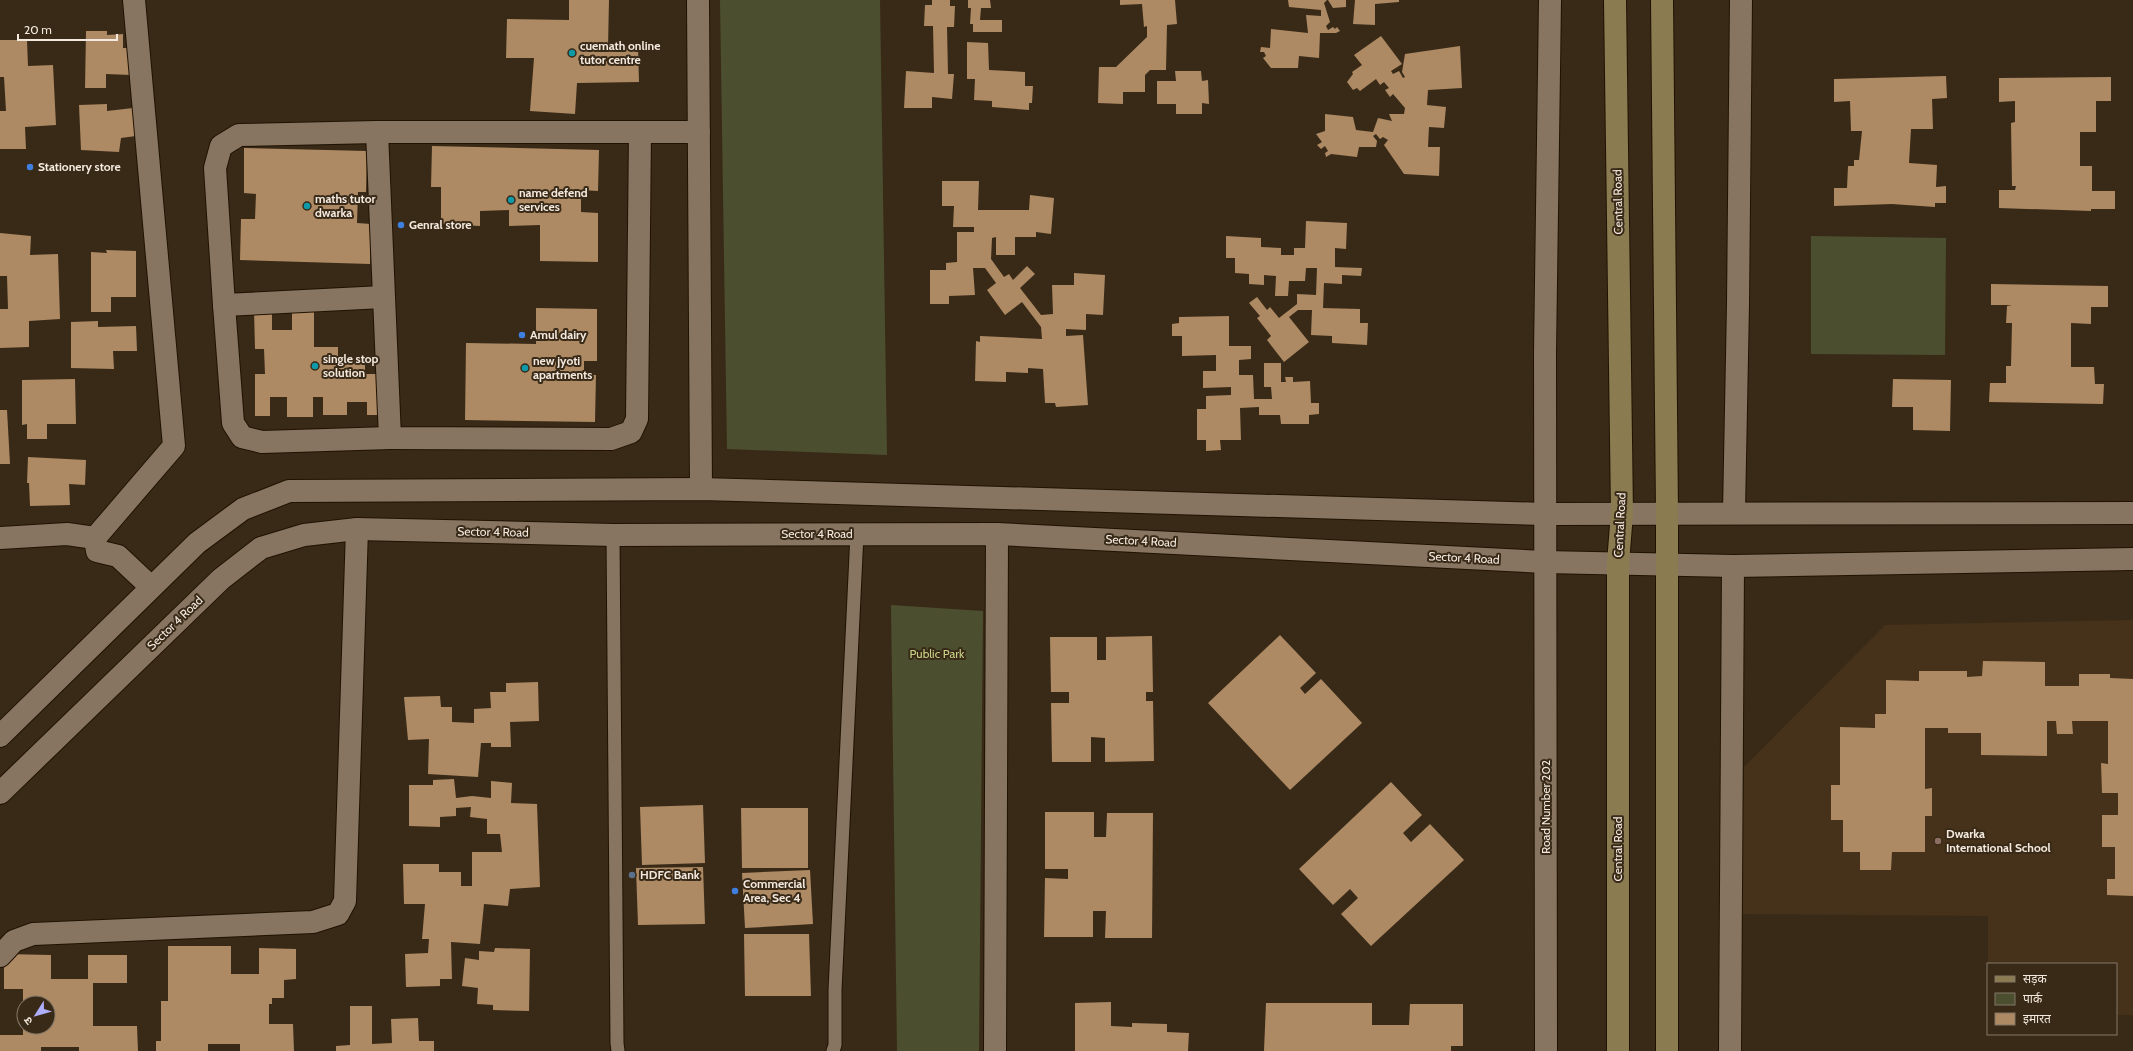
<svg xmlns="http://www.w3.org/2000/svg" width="2133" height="1051" viewBox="0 0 2133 1051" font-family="Cabin,'Noto Sans Devanagari',sans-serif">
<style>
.built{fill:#46321a}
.green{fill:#4b4f2f}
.building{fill:#ad8a63}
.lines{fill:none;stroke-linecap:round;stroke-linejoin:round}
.lane-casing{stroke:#201202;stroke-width:15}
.street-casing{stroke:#201202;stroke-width:24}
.secondary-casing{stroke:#201202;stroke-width:24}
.lane{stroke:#877561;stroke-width:13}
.street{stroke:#877561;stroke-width:22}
.secondary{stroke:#8a7b51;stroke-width:22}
.culture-dot{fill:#0f9aa8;stroke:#392a18;stroke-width:1.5}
.shop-dot{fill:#3f7fe0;stroke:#392a18;stroke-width:1.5}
.education-dot{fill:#8d6e63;stroke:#392a18;stroke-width:1.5}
.service-dot{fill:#5c6f8a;stroke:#392a18;stroke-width:1.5}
.labels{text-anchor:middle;stroke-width:4;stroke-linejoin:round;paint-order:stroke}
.poi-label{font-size:12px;font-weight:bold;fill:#f4e9de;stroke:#392a18;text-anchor:start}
.street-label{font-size:12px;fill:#f4e9de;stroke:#392a18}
.park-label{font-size:12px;fill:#c7d286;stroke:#392a18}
</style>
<rect width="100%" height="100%" fill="#392a18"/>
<path class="built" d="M2133,620V1015H2116V964H1988V916L1741,914L1744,767L1885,625Z"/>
<g class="green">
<path d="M720,0H880L887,455L727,449Z"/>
<path d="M1811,236L1946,238L1945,355L1811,354Z"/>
<path d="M891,605L983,611L979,1051H897Z"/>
</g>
<g class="building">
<path d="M569,0H609L608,47H638L639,82L577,83L575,114L530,111L534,58H506L507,19L569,20Z"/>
<path d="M932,0H950V6H955L954,27H947L948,74H954L952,99L932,97V108H904L906,71L934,73L933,26H924L925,5H932Z"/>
<path d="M968,0H990L991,8H981L980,20H1002V32H973V24H970L971,8H968Z"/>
<path d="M1120,0H1175L1177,24L1167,25L1166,70H1150L1145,75V92H1123V104L1098,103L1099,67H1116L1147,37V26L1144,27L1142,4L1120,5Z"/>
<path d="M1288,0H1327L1324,3L1330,22L1326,26L1328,30L1333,27L1335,29L1337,27L1340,31L1336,33H1320L1319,58L1299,56L1298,68H1271L1263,58L1266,56L1264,52H1260L1261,47L1270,48L1271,29L1308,33L1306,15L1321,16V10L1289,7Z"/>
<path d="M1328,0H1346V7L1333,8Z"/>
<path d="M1355,0H1399V2L1375,4V25L1353,24Z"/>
<path d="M86,31H107V35L123,34V48H133L131,75L106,74V88H85Z"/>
<path d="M1381,36L1402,64L1391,71L1393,74L1399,71L1403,78L1405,77L1402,72L1405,54L1460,46L1462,88L1428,90L1427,105L1446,107L1444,128L1429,127L1428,147H1440L1439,176L1404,174L1384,145L1388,140L1383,137L1380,139L1376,134L1373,136L1377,141L1376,147H1359L1357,157L1331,154L1326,157L1325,153L1328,151L1325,146L1321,149L1317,145L1322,142L1316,134L1325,131V114L1353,117L1356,130L1373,132L1378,118L1392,121L1389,114H1404L1405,108L1393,94L1390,97L1385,90L1389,88L1384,82L1380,85L1376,79L1360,91L1357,88L1353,90L1347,82L1353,74L1352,72L1362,65L1354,55Z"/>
<path d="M0,40H27L28,66L53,65L56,125L25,127L26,149H0V111H6L4,77H0Z"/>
<path d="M967,42L988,43L989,70L1025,72V86H1033L1032,103H1029V110L992,107V101L974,100L975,79H967Z"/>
<path d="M1175,71H1201L1202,81L1208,80L1209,104L1202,103V114H1176V104H1157V81H1176Z"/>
<path d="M1946,76L1947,98L1932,99L1933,129H1911L1909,163L1937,165L1936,187L1946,186V203H1935V207L1892,204L1834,206V188H1847L1848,166H1854V160H1859L1862,131H1851L1850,101L1834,102V79Z"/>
<path d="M2111,77V101H2096V132H2080V166H2092V191H2115V209H2091V211L1999,208V190H2015L2016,186H2012L2011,123L2015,122V101L1999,102V78Z"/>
<path d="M107,104V111L133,108L136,136L121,138L119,152L81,150L79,105Z"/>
<path d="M432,146L599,150L598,191L581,190V212L598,213V262L540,261V225L509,226V210L480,211V226L441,224V187H431Z"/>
<path d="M244,148L367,151L366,192H358L357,223L371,224L370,264L240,260L241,219H255L256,194L244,193Z"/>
<path d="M942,181H979L978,210H1029L1030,195L1054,198L1051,234L1036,232V237H1015V255H996V237L992,238L991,259L1004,277L1009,274L1013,280L1027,266L1035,274L1020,288L1041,315L1053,314L1052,285H1074V273L1105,275L1103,315L1086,314V330L1066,329V336L1083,335L1088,405L1056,407L1055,403H1045L1043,369L1028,368V373L1006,372V382L975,381L976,341L980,342V336L1042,339L1041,327L1022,302L1005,315L987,290L996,283L985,268H973L975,295L949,296V304H930V270H946V263L957,262V232H974V227H953L954,206H942Z"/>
<path d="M1306,221L1347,223L1346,249L1335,248V267L1362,268L1361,276L1342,275V284L1324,283L1323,308L1360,309V323H1368L1367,345L1332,343V336L1311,335L1312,310H1298L1289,317L1309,342L1284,362L1267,340L1271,336L1257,318L1260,316L1249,303L1257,297L1267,310L1270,307L1279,318L1297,304V294L1316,295L1317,268H1306L1305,281H1289L1288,296H1275L1276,276L1264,275V285L1249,284V274L1235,273V258H1226V236L1261,238V247L1281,248V255H1294V248H1305Z"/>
<path d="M0,233L31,236L30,255L58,254L60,319L29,321V347L0,348V309H8L7,276H0Z"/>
<path d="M106,250L136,251V297H111V312H91V252L107,253Z"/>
<path d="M1991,284L2108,286V307H2091V324L2071,323V367H2094L2095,384H2104L2103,404L1989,402L1990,383H2006V366H2011L2012,323H2006L2007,306L2012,305H1991Z"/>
<path d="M292,303H314V347H338V358H365V374H382L383,415H367V402H347V415H323V397H313V417H287V397H270V416H255V374H265L264,349H255L254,310H272V330H292Z"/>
<path d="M536,308L597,309V361H584V375H596L595,422L465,420L466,343L536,344Z"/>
<path d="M1229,316V346H1251V359L1239,360V375H1253L1254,399H1272L1271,387H1264V363H1281V382H1286L1285,377H1293V382L1310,381L1311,403H1319V414L1309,415V424H1281L1280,415H1259V407L1240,408L1241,440H1220L1221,450L1206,451V440H1197V409H1206V396L1231,395V387L1203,388V371H1216V355L1182,356V336H1172V324L1179,323V317Z"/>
<path d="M98,321V327L136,326L137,351H113L114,369L71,368V322Z"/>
<path d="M75,379L76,424H47V439H27V424L22,425V380Z"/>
<path d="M1893,379L1951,380L1950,431L1913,430V407H1892Z"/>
<path d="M0,410H7L10,464H0Z"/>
<path d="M28,457L86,460L85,485L69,484L70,505L30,506L29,483H27Z"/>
<path d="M1280,635L1316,673L1300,688L1305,694L1321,679L1362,723L1290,790L1208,703Z"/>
<path d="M1152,636L1153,692H1146V701H1153L1154,761L1105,762V738L1091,737V762H1052L1051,703H1069V692H1051L1050,637H1097V660H1106V637Z"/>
<path d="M1983,661L2045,662V686H2079V674H2110V678L2133,679V896L2107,895V879H2115V847H2102V815H2118V793H2102L2101,763L2108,764V721H2072L2073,734H2057L2056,721H2047V756L1981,755V733H1948V728H1925V789L1932,788V816H1925V852H1892L1891,870H1860V852H1843V820H1831V785H1840V727L1875,728V714H1886V680L1919,681V671H1967V677L1982,676Z"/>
<path d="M538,682L539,721L510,722L511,747H491V743H481L478,777L428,774L429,739L408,740L404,697L440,696L441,707H452V722L474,723V709L491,708L490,692H506V683Z"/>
<path d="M454,779L456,798L472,796L491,798V781L512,783L511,803L537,804L540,887L510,889L508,906L484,904L480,944L451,942L452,979H440V986L406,987L405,954L428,953L429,939H422L425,904H404L403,864H439V872H461V886H472V852H502L500,834H487V819L470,817L471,807L456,808V816L440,817V827L409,826V785H433V780Z"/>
<path d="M1391,782L1422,815L1403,833L1411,842L1430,824L1464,860L1371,946L1341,914L1358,898L1350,889L1333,905L1299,869Z"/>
<path d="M703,805L705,863L642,865L640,807Z"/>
<path d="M741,808H808V868H742Z"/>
<path d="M1045,812H1094V837H1106L1107,813H1153L1152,938H1105L1106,911H1093V937H1044L1045,878L1068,879V869H1045Z"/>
<path d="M703,867L705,924L638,925L636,868Z"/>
<path d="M810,870L813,924L745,928L742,873Z"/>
<path d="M744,934H809L811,996H745Z"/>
<path d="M168,946H231V974H259V948L296,949V979L284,980V998H272V1004H269V1024H293L294,1051H240V1044H208V1051H156V1041H161V1001H168Z"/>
<path d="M495,948L530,949L529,1011L493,1010V1005L477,1004L478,988L462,986L465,958L479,960V951L494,952Z"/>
<path d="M4,954L51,955V979H88V955H127V983H93V1026H137L138,1051H79V1047H41V1051H0V1035H23V1027H48V1003H23V989H4Z"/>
<path d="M1111,1002V1026L1132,1027V1023L1167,1024V1032L1189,1033L1188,1051H1075V1003Z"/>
<path d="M1266,1003H1372V1025H1409L1410,1004H1463V1046H1451V1051H1264Z"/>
<path d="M350,1006H372V1044L392,1043L391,1019L418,1018L419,1041H434V1051H336V1046L350,1045Z"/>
</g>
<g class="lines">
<defs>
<g id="lane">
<path d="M613,535L617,1043L618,1051"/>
<path d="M833,1051L835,1045V990L857,534"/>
</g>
<g id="street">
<path d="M134,0L174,446L95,538L97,551L118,556L151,587"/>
<path d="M698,0L701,489"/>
<path d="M377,132L390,438L611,439L631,432L637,419L640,132"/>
<path d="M383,297L224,305L215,168L221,146L239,135L377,132H699"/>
<path d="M224,305L233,423L242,437L262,442L390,438"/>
<path d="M1734,512L1738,304L1741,0"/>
<path d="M0,538L67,534L95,538"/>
<path d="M0,736L197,543L243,509L289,491L701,489L1545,514L2133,513"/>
<path d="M0,793L221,579L261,548L304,535L357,529L613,535L997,534L1545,562L1733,566L2133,559"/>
<path d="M0,956L14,941L33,934L313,922L338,914L345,901L357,529"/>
<path d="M995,1051L997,534"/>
<path d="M1546,1051L1545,352L1550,0"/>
<path d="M1730,1051L1733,566"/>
</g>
<g id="secondary">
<path d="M1615,0L1622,513L1618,563V1051"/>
<path d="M1662,0L1667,512V1051"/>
</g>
</defs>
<use href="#lane" class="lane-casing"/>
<use href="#street" class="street-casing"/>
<use href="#secondary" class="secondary-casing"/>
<use href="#lane" class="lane"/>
<use href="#street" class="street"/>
<use href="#secondary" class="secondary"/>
</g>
<g class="culture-dot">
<circle cx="572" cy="53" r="4"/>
<circle cx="511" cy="200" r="4"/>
<circle cx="307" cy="206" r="4"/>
<circle cx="315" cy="366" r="4"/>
<circle cx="525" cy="368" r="4"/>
</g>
<g class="shop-dot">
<circle cx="30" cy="167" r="4"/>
<circle cx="401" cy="225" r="4"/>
<circle cx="522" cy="335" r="4"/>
<circle cx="735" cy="891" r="4"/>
</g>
<circle class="education-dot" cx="1938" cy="841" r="4"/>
<circle class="service-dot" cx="632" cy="875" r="4"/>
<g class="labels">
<g class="poi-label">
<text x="580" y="50">cuemath online<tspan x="580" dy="14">tutor centre</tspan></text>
<text x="38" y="171">Stationery store</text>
<text x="519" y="197">name defend<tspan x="519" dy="14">services</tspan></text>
<text x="315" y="203">maths tutor<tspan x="315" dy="14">dwarka</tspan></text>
<text x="409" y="229">Genral store</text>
<text x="530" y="339">Amul dairy</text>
<text x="323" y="363">single stop<tspan x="323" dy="14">solution</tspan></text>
<text x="533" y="365">new jyoti<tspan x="533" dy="14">apartments</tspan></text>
<text x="1946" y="838">Dwarka<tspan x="1946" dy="14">International School</tspan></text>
<text x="640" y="879">HDFC Bank</text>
<text x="743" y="888">Commercial<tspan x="743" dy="14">Area, Sec 4</tspan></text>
</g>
<g class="street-label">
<text transform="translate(1618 202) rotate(-91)" y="4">Central Road</text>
<text transform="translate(1620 525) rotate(-87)" y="4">Central Road</text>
<text transform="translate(493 532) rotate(1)" y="4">Sector 4 Road</text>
<text x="817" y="538">Sector 4 Road</text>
<text transform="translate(1141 541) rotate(3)" y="4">Sector 4 Road</text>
<text transform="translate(1464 558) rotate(3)" y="4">Sector 4 Road</text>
<text transform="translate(175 623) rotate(-44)" y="4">Sector 4 Road</text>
<text transform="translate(1546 807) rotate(-90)" y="4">Road Number 202</text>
<text transform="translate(1618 849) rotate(-90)" y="4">Central Road</text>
</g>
<g class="park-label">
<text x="937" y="658">Public Park</text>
</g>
</g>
<rect x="1987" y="963" width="130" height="72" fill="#392a18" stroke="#847667"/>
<rect x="1995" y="976" width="20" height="6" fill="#8a7b51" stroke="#847667"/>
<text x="2023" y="983" font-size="12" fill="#f4e9de">सड़क</text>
<rect x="1995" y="993" width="20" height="12" fill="#4b4f2f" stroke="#847667"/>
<text x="2023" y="1003" font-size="12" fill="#f4e9de">पार्क</text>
<rect x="1995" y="1013" width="20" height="12" fill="#ad8a63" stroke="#847667"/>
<text x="2023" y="1023" font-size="12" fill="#f4e9de">इमारत</text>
<g transform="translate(36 1015) rotate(233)"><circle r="19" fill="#392a18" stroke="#847667"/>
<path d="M0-3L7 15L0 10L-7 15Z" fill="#aeaefb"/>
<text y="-6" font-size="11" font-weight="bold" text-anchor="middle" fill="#f4e9de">उ</text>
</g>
<path d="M18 34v6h99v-6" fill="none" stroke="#f4e9de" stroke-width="2"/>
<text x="24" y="34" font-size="12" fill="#f4e9de" stroke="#392a18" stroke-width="3" paint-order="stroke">20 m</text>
</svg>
